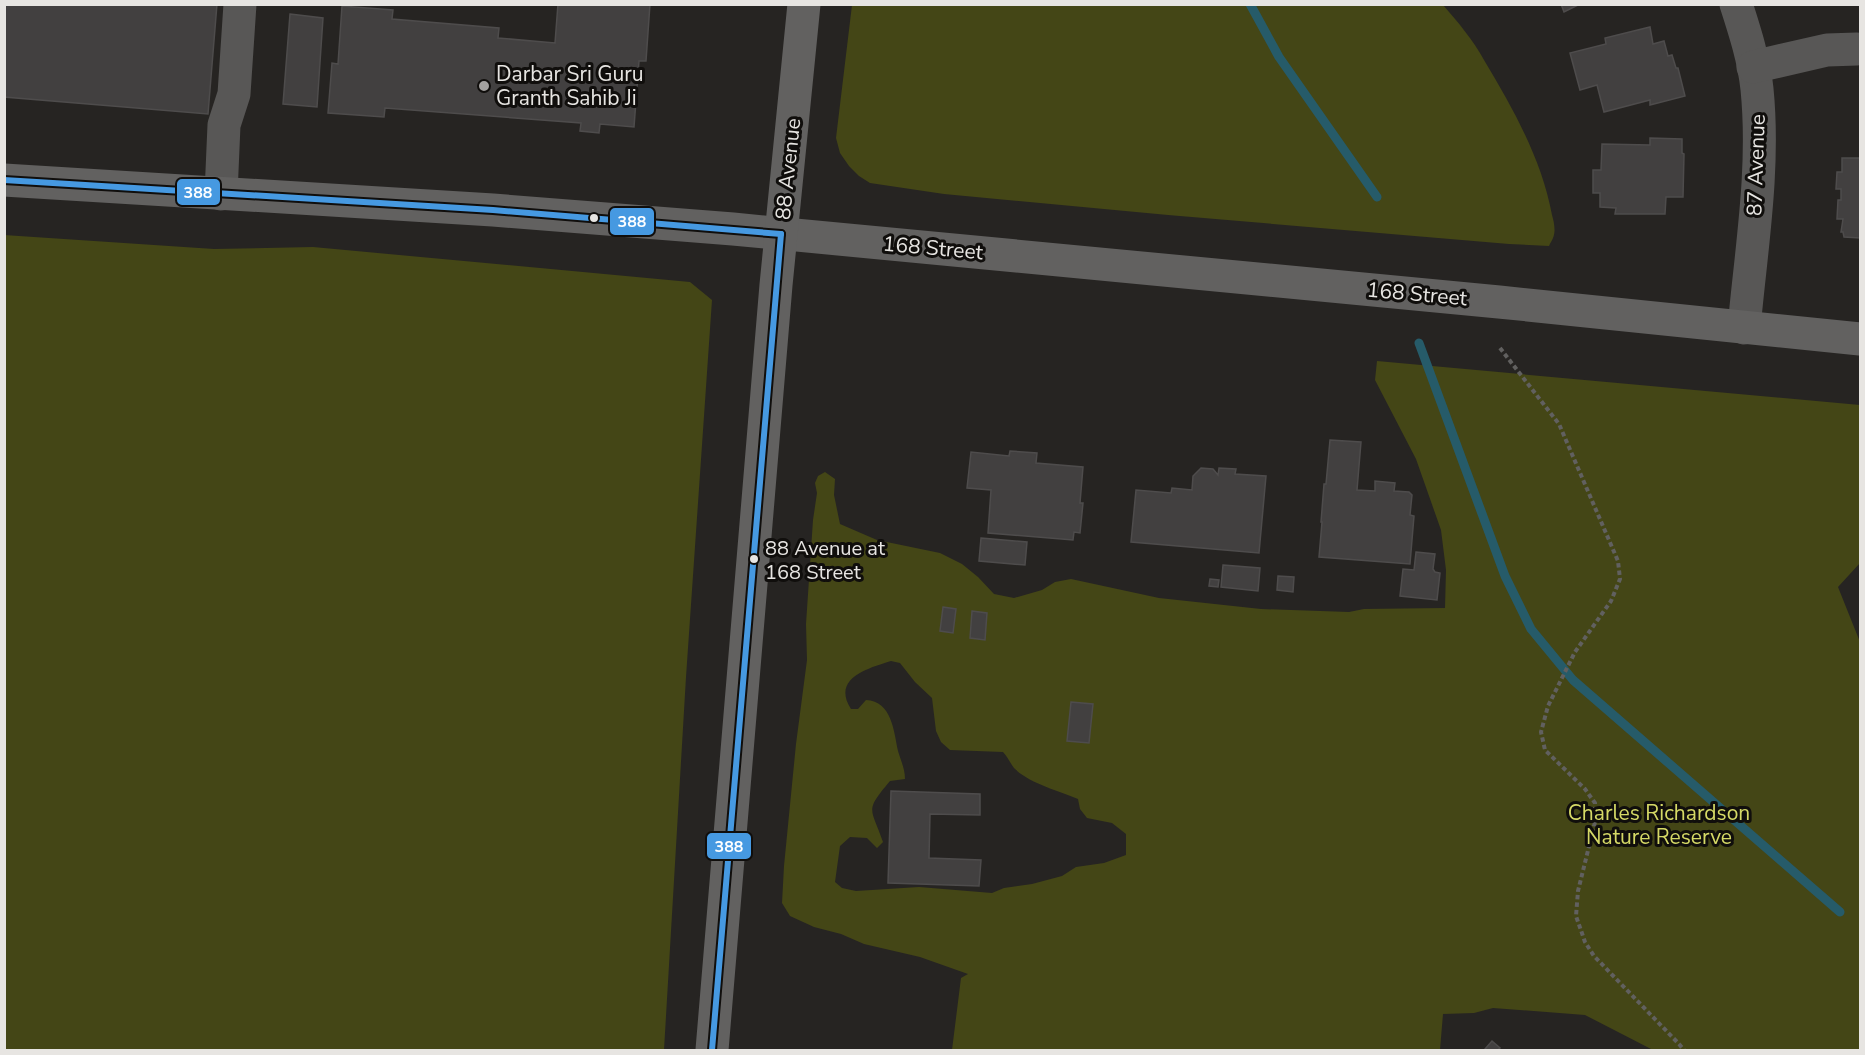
<svg xmlns="http://www.w3.org/2000/svg" width="1865" height="1055" viewBox="0 0 1865 1055" font-family="'Nunito Sans',sans-serif">
<style>
.green{fill:#444616;fill-rule:evenodd}
.lines{fill:none;stroke-linecap:round;stroke-linejoin:round}
.stream{stroke:#265b69;stroke-width:9}
.building{fill:#424040;stroke:#4e4c4c;stroke-width:1.5}
.path{stroke:#61605f;stroke-width:4;stroke-dasharray:4.5 3;stroke-linecap:butt}
.minor{stroke:#585756;stroke-width:33}
.major{stroke:#626160;stroke-width:33}
.bus-1-casing{stroke:#100e0c;stroke-width:10}
.bus-1{stroke:#4699e1;stroke-width:6}
.poi-dot{fill:#a3a19f;stroke:#100e0c;stroke-width:2}
.bus-dot{fill:#e7e5e2;stroke:#100e0c;stroke-width:2}
.labels{text-anchor:middle;stroke-width:6;stroke-linejoin:round;paint-order:stroke}
.bus-label{font-size:20px;fill:#e7e5e2;stroke:#100e0c;text-anchor:start}
.poi-label{font-size:21px;fill:#e7e5e2;stroke:#100e0c;text-anchor:start}
.street-label{font-size:21px;fill:#e7e5e2;stroke:#100e0c}
.park-label{font-size:21px;fill:#d5d966;stroke:#100e0c}
.line-badge{stroke:#100e0c;stroke-width:2}
.badge-label{font-size:16px;text-anchor:middle;font-weight:bold;fill:#fff}
</style>
<rect width="100%" height="100%" fill="#262422"/>
<g class="green">
<path d="M852,5H1443C1458,22 1473,40 1484,60C1513,108 1542,160 1552,215C1554,222 1556,231 1553,238C1552,241 1550,243 1549,246L1509,244L1168,215L944,194L870,183L859,176L849,166L840,153L836,138Z"/>
<path d="M4,235L214,249L313,247L690,282L712,300L686,677L664,1050H5Z"/>
<path d="M1377,361L1860,405V563L1838,587L1860,642V1050H1653L1585,1015L1493,1008L1474,1013L1443,1014L1440,1050H952L961,978L968,974L920,957L864,944L841,934L814,927L790,916L782,903L784,866L796,744L807,660L806,624L813,520L817,493L815,483L818,476L825,472L835,479L834,495L840,524L877,540L940,553L962,564L978,577L994,594L1014,598L1042,590L1055,582L1071,579L1159,598L1261,609L1349,612L1364,609L1445,608L1446,570L1441,530L1416,459L1375,380ZM891,661L900,663L915,682L932,698L936,731L941,742L950,750L1003,752C1008,757 1010,763 1014,768C1030,784 1058,790 1078,799L1080,809L1087,818L1112,823L1126,834V855L1104,863L1076,867L1062,876L1032,884L1004,888L992,893L919,887L856,891L842,888L835,882L840,846L850,837L867,838L877,848L883,842C871,807 864,812 890,781L905,779C905,769 901,761 898,751C894,732 892,701 866,700L858,709H851C831,678 869,668 891,661Z"/>
</g>
<g class="lines">
<g class="stream">
<path d="M1250,4L1279,57L1377,197"/>
<path d="M1419,343L1505,576L1531,629L1573,680L1840,912"/>
</g>
</g>
<g class="building">
<path d="M4,4H217L208,114L4,97Z"/>
<path d="M558,4H650L646,61H639L634,127L600,124L599,133L580,131L581,123L385,108L384,117L328,113L332,63L338,64L342,6L393,10L392,19L499,28L498,38L555,43Z"/>
<path d="M1561,4H1580L1564,12Z"/>
<path d="M290,14L323,18L317,107L283,104Z"/>
<path d="M1650,27L1653,44L1664,41L1668,56L1672,55L1676,68H1678L1685,96L1650,105V100L1604,112L1597,85L1580,90L1570,53L1606,44L1605,38Z"/>
<path d="M1650,138L1682,139V153L1684,154L1683,197H1666L1665,214H1615L1616,208L1600,207V193H1593V170H1601L1602,144L1650,145Z"/>
<path d="M1842,158H1860V238L1844,237L1843,232H1841L1843,219H1837L1838,200H1841V189H1836L1837,172H1842Z"/>
<path d="M1330,440L1361,442L1357,490L1375,491V481L1395,483L1394,491L1409,492L1412,495L1410,515L1414,516L1410,564L1319,557L1322,522H1321L1324,484H1326Z"/>
<path d="M1010,451L1037,453L1036,463L1083,467L1080,503H1083L1080,533L1074,532L1073,540L988,533L991,490L967,488L971,452L1009,456Z"/>
<path d="M1201,468L1213,469L1218,475L1219,468L1236,469L1235,474L1266,476L1259,553L1131,542L1136,490L1171,493L1172,488L1192,490L1193,476Z"/>
<path d="M981,538L1027,542L1025,565L979,561Z"/>
<path d="M1416,552L1435,554L1433,569L1435,572L1440,573L1437,600L1400,596L1403,569L1414,570Z"/>
<path d="M1223,565L1260,568L1258,591L1221,587Z"/>
<path d="M1278,576L1294,577L1293,592L1277,590Z"/>
<path d="M1210,579L1219,580L1218,587L1209,586Z"/>
<path d="M943,607L956,609L953,633L940,631Z"/>
<path d="M972,611L987,613L985,640L970,638Z"/>
<path d="M1071,702L1093,704L1089,743L1067,741Z"/>
<path d="M891,791L980,794V815L930,814L929,858L981,860L979,886L888,883Z"/>
<path d="M1492,1041L1500,1048L1497,1050H1487L1485,1049Z"/>
</g>
<g class="lines">
<path class="path" d="M1500,348L1559,424L1618,561L1620,579L1611,601L1575,652L1548,706L1541,732L1545,750L1585,789L1595,803V822L1578,891L1576,916L1585,942L1594,956L1679,1044L1684,1050"/>
<g class="minor">
<path d="M1736,4C1745,32 1754,60 1757,89C1765,169 1751,250 1744,328"/>
<path d="M1753,67L1827,50L1857,49"/>
<path d="M221,194L224,125L234,94L240,4"/>
</g>
<g class="major">
<path d="M4,180L493,210L733,229L1499,302L1860,339"/>
<path d="M712,1050L776,285L804,4"/>
</g>
<defs>
<g id="bus-1">
<path d="M4,180L493,210L781,234"/>
<path d="M712,1050L781,234"/>
</g>
</defs>
<use href="#bus-1" class="bus-1-casing"/>
<use href="#bus-1" class="bus-1"/>
</g>
<circle class="poi-dot" cx="484" cy="86" r="6"/>
<g class="bus-dot">
<circle cx="594" cy="218" r="5"/>
<circle cx="754" cy="559" r="5"/>
</g>
<g class="labels">
<g class="bus-label">
<text x="765" y="555">88 Avenue at<tspan x="765" dy="24">168 Street</tspan></text>
</g>
<g class="poi-label">
<text x="496" y="81">Darbar Sri Guru<tspan x="496" dy="24">Granth Sahib Ji</tspan></text>
</g>
<g class="street-label">
<text transform="translate(1756 165) rotate(-88)" y="7">87 Avenue</text>
<text transform="translate(788 169) rotate(-84)" y="7">88 Avenue</text>
<text transform="translate(933 248) rotate(5)" y="7">168 Street</text>
<text transform="translate(1417 294) rotate(5)" y="7">168 Street</text>
</g>
<g class="park-label">
<text x="1659" y="820">Charles Richardson<tspan x="1659" dy="24">Nature Reserve</tspan></text>
</g>
</g>
<g class="line-badge">
<rect x="176" y="178" width="45" height="28" rx="6" fill="#4699e1"/>
<rect x="609" y="207" width="46" height="29" rx="6" fill="#4699e1"/>
<rect x="706" y="832" width="46" height="28" rx="6" fill="#4699e1"/>
</g>
<g class="badge-label">
<text x="198" y="198">388</text>
<text x="632" y="227">388</text>
<text x="729" y="852">388</text>
</g>
<rect width="1865" height="1055" fill="none" stroke="#e7e5e2" stroke-width="12"/>
</svg>
